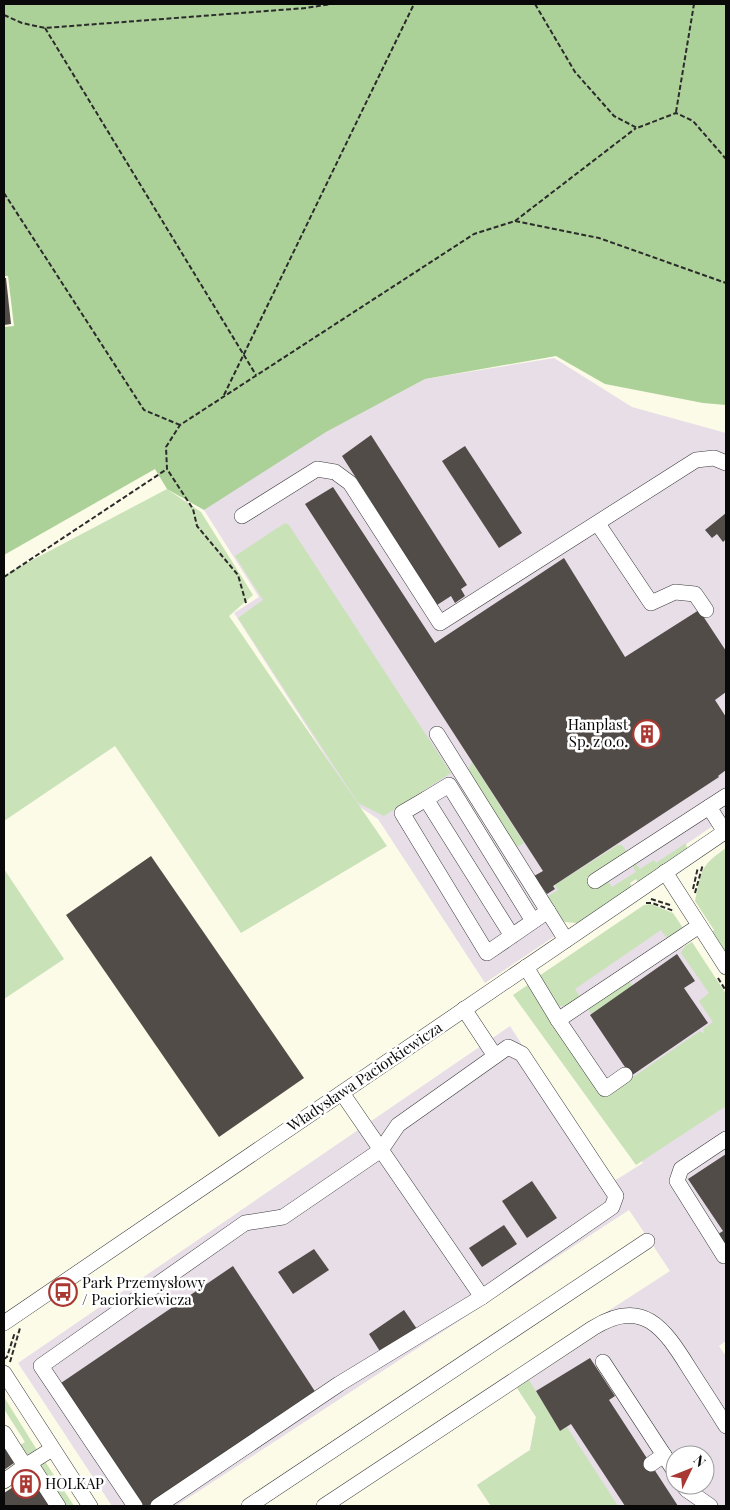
<svg xmlns="http://www.w3.org/2000/svg" width="730" height="1510" viewBox="0 0 730 1510" font-family="'Playfair Display',serif">
<style>
.industrial{fill:#e8dee8;fill-rule:evenodd}
.green{fill:#c9e2b7}
.forest{fill:#acd198}
.building{fill:#514c47}
.lines{fill:none;stroke-linecap:round;stroke-linejoin:round}
.minor-casing{stroke:#3c3c3c;stroke-width:16}
.path{stroke:#2b2b2b;stroke-width:2;stroke-dasharray:5 2.5;stroke-linecap:butt}
.minor{stroke:#fff;stroke-width:15}
.labels{text-anchor:middle;stroke-width:5;stroke-linejoin:round;paint-order:stroke}
.poi-label{font-size:15px;fill:#090909;stroke:#fff;text-anchor:start}
.street-label{font-size:15px;fill:#090909;stroke:#fff}
</style>
<rect width="100%" height="100%" fill="#fcfbe8"/>
<g class="industrial">
<path d="M554,358L632,407L726,433V817L572,922L558,915L555,936L485,983L378,819L357,805L234,613L259,597L204,510L252,471L425,379Z"/>
<path d="M656,925L671,928L726,1012V1341L719,1346L726,1356V1506H491L477,1485L530,1450L536,1417L517,1388L610,1327L602,1315L670,1271L629,1210L176,1506H112L18,1363L510,1026L611,1183L643,1163L572,1057L532,1010ZM675,1455H705V1485H675Z"/>
</g>
<g class="green">
<path d="M167,489L201,512L253,595L229,616L387,846L241,933L115,746L4,821V575Z"/>
<path d="M285,523L289,525L451,773L384,816L358,803L238,618L263,600L235,556Z"/>
<path d="M472,762L524,843L515,848L472,779L469,769Z"/>
<path d="M686,843L687,849L638,883L636,879L630,883L632,887L580,922L576,923L565,922L560,919L545,898L558,890L555,885L618,845H622L627,852L607,880L612,887L636,872L632,865L635,863L640,869L654,860L656,863Z"/>
<path d="M726,848V955L711,932L714,930L695,901C702,870 699,867 726,848Z"/>
<path d="M4,869L64,959L4,999Z"/>
<path d="M651,904L673,913L683,928L667,938L661,930L575,989L580,997L566,1006H557L539,976L644,905Z"/>
<path d="M692,942L726,994V1106L636,1165L513,995L529,984L552,1021L604,1097L700,1031L703,1033L704,1032L703,1029L713,1022L699,1001L709,993L681,953L685,946Z"/>
<path d="M629,981L633,986L591,1014L588,1009Z"/>
<path d="M529,1380L560,1431L567,1427L618,1506H491L477,1485L530,1450L536,1417L517,1388Z"/>
<path d="M4,1397L37,1450L28,1460L17,1447L25,1442L4,1409Z"/>
<path d="M44,1460L74,1506H64L40,1466Z"/>
</g>
<path class="forest" d="M4,4H726V405L703,403L605,384L556,356L425,379L326,432L204,510L167,489L155,469L4,555V327L14,326L8,276H4Z"/>
<g class="building">
<path d="M4,278H6L11,324L4,325Z"/>
<path d="M371,435L467,585L461,589L465,596L455,603L451,596L437,605L342,456Z"/>
<path d="M465,446L522,533L499,548L442,461Z"/>
<path d="M333,487L435,643L564,558L625,657L699,610L726,651V692L715,700L726,717V770L718,776L719,777L553,886L555,889L547,894L534,876L543,871L305,504Z"/>
<path d="M726,513V539L723,542L717,534L712,538L705,530Z"/>
<path d="M151,856L304,1078L219,1137L66,915Z"/>
<path d="M677,954L695,981L684,988L708,1023L631,1076L590,1015Z"/>
<path d="M726,1154V1252L715,1236L723,1231L688,1179Z"/>
<path d="M532,1181L557,1218L527,1238L502,1201Z"/>
<path d="M504,1225L517,1244L482,1267L469,1248Z"/>
<path d="M314,1249L329,1270L293,1294L278,1272Z"/>
<path d="M233,1266L318,1396L268,1426L148,1506H144L61,1383Z"/>
<path d="M404,1310L417,1329L381,1353L369,1334Z"/>
<path d="M590,1358L615,1396L609,1400L678,1506H625L571,1424L560,1431L536,1391Z"/>
<path d="M4,1441L17,1461L4,1470Z"/>
<path d="M30,1476L49,1506H4V1493Z"/>
</g>
<g class="lines">
<defs>
<g id="minor">
<path d="M242,516L317,469L335,472L350,483L440,623L696,460L714,458L726,463"/>
<path d="M598,524L651,603L675,592L695,594L706,610"/>
<path d="M437,734L566,940"/>
<path d="M426,799L449,785L533,921"/>
<path d="M709,807L725,832"/>
<path d="M665,872L726,967"/>
<path d="M595,881L726,796"/>
<path d="M512,936L426,799L402,813L487,953L548,911"/>
<path d="M526,967L558,1020L605,1089L625,1075"/>
<path d="M464,1009L495,1056"/>
<path d="M558,1020L699,926"/>
<path d="M726,1139L681,1169L677,1181L724,1256L726,1254"/>
<path d="M4,1323L726,831"/>
<path d="M603,1362L675,1472"/>
<path d="M4,1373L90,1506"/>
<path d="M4,1433L25,1466L52,1449"/>
<path d="M30,1463L58,1506"/>
<path d="M651,1464L664,1455"/>
<path d="M4,1481L25,1466"/>
<path d="M683,1485L687,1490L710,1506"/>
<path d="M135,1506L41,1366L245,1223L283,1217L381,1150L398,1125L508,1047L522,1054L616,1196L612,1207L482,1297"/>
<path d="M158,1506L339,1384L482,1297L342,1093"/>
<path d="M249,1506L647,1241"/>
<path d="M324,1506L593,1328C643,1297 664,1328 689,1368C701,1387 714,1406 726,1426"/>
</g>
</defs>
<use href="#minor" class="minor-casing"/>
<g class="path">
<path d="M535,4L575,72L614,116L637,128L676,113L693,121L726,159"/>
<path d="M4,15L22,23L45,28L306,8L331,4"/>
<path d="M45,28L256,375"/>
<path d="M676,112L694,4"/>
<path d="M4,193L144,410L180,425"/>
<path d="M515,221L636,128"/>
<path d="M224,395L414,4"/>
<path d="M4,577L167,469"/>
<path d="M246,603L238,575L197,526L193,509L167,469L166,447L180,425L474,234L515,221L599,238L726,283"/>
<path d="M693,889L698,867"/>
<path d="M695,893L703,864"/>
<path d="M651,899L670,905"/>
<path d="M646,903H652L674,911"/>
<path d="M718,978L726,991"/>
<path d="M4,1359L7,1357L15,1332"/>
<path d="M10,1362L20,1328"/>
</g>
<use href="#minor" class="minor"/>
</g>
<defs>
<symbol id="building-ring" viewBox="-11 -11 22 22"><circle r="9.5" fill="#fff" stroke="#a93832" stroke-width="1.5"/><path d="M-4-6H4V6H1V3H-1V6H-4ZM-2.5-4.3h1.7v1.8h-1.7ZM.8-4.3h1.7v1.8H.8ZM-2.5-1h1.7V.8h-1.7ZM.8-1h1.7V.8H.8Z" fill="#a93832"/></symbol>
<symbol id="bus-ring" viewBox="-11 -11 22 22"><circle r="9.5" fill="#fff" stroke="#a93832" stroke-width="1.5"/><path d="M-5-6H5V4H4V6H2V4H-2V6H-4V4H-5ZM-3.5-4V0h7V-4ZM-3.5 1.2v1.5H-2V1.2ZM2 1.2v1.5H3.5V1.2Z" fill="#a93832"/></symbol>
</defs>
<g fill-rule="evenodd">
<use href="#building-ring" x="631" y="718" width="32" height="32"/>
<use href="#bus-ring" x="47" y="1276" width="32" height="32"/>
<use href="#building-ring" x="10" y="1468" width="32" height="32"/>
</g>
<g class="labels">
<g class="poi-label">
<text x="628" y="730" text-anchor="end">Hanplast<tspan x="628" dy="17">Sp. z o.o.</tspan></text>
<text x="82" y="1288">Park Przemysłowy<tspan x="82" dy="17">/ Paciorkiewicza</tspan></text>
<text x="45" y="1489">HOLKAP</text>
</g>
<g class="street-label">
<text transform="translate(365 1077) rotate(-34)" y="5">Władysława Paciorkiewicza</text>
</g>
</g>
<rect width="730" height="1510" fill="none" stroke="#090909" stroke-width="10"/>
<g transform="translate(690 1470) rotate(47)"><circle r="24" fill="#ffffff" stroke="#9d9d9d"/>
<path d="M0-4L9 19L0 12L-9 19Z" fill="#a93832"/>
<text y="-8" font-size="14" font-weight="bold" text-anchor="middle" fill="#090909">N</text>
</g>
</svg>
